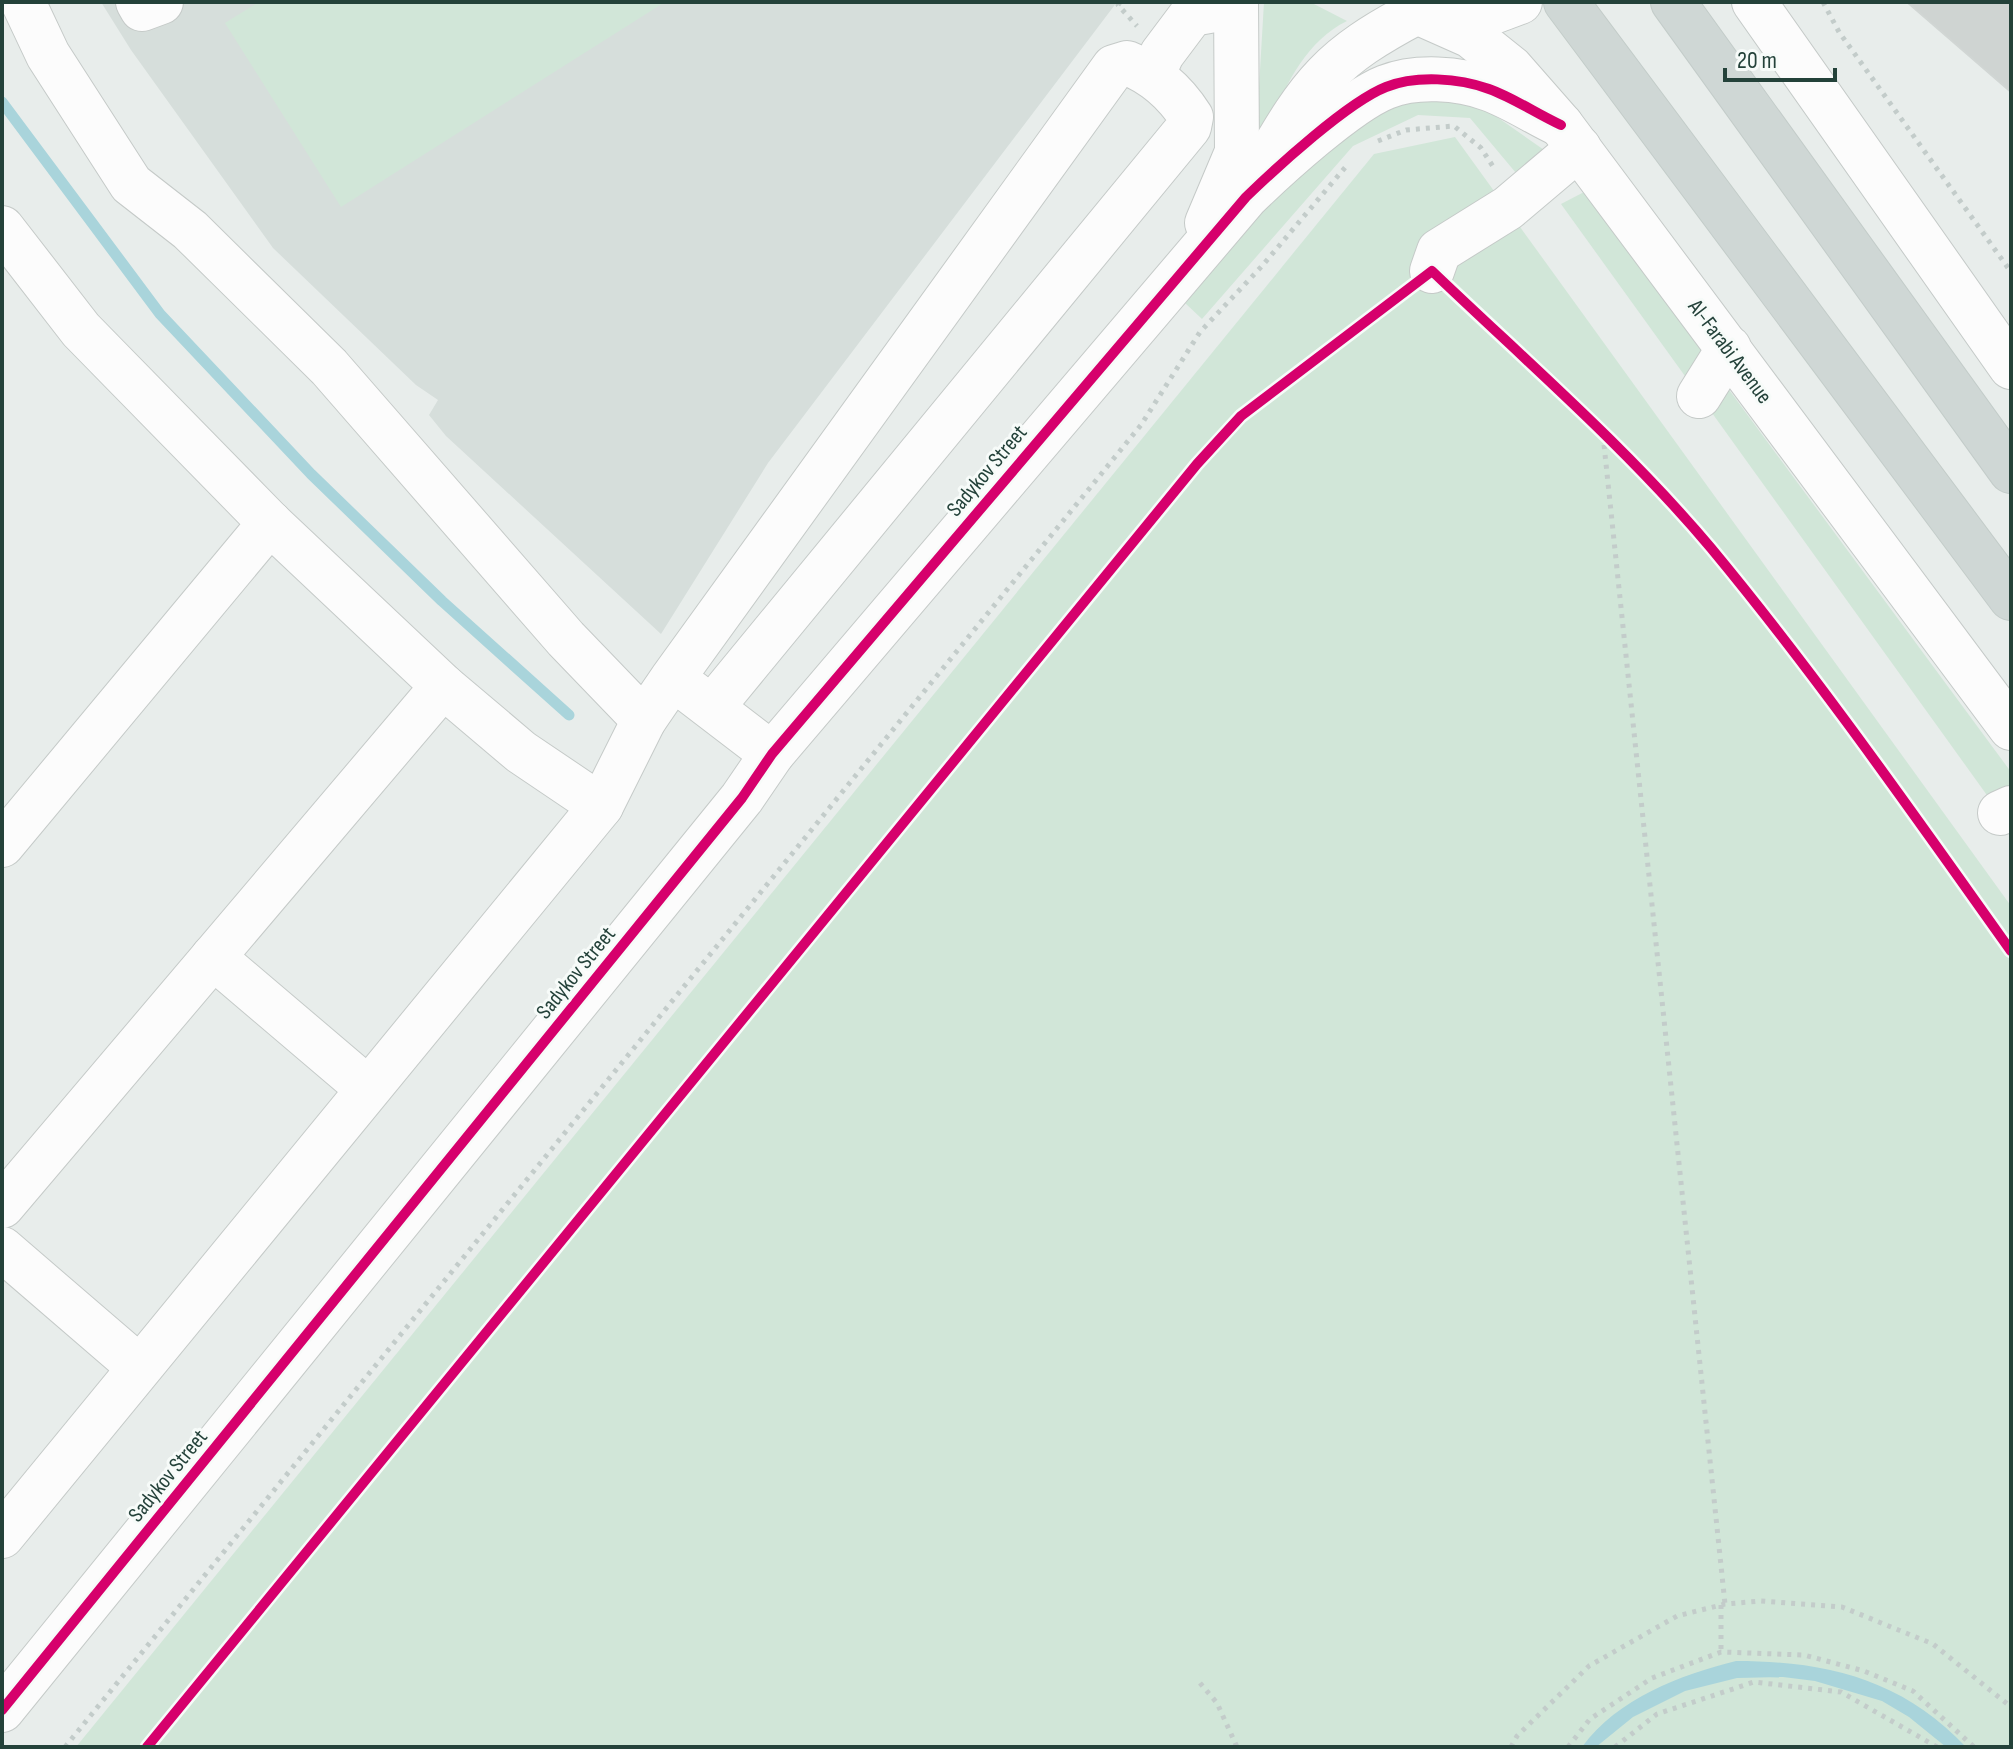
<svg xmlns="http://www.w3.org/2000/svg" width="2013" height="1749" viewBox="0 0 2013 1749" font-family="'Sofia Sans Condensed',sans-serif">
<style>
.built{fill:#d6dedb}
.green{fill:#d1e6d8}
.water{fill:#a9d4db}
.lines{fill:none;stroke-linecap:round;stroke-linejoin:round}
.stream{stroke:#a9d4db;stroke-width:11}
.building{fill:#cfd4d2;stroke:#d1d6d4;stroke-width:2}
.minor-casing{stroke:#c5cac8;stroke-width:46}
.major-casing{stroke:#c3ccc9;stroke-width:46}
.path{stroke:#c3ccca;stroke-width:5;stroke-dasharray:4 6;stroke-linecap:butt}
.minor{stroke:#fcfcfc;stroke-width:44}
.major{stroke:#cfd7d5;stroke-width:44}
.cycleway-casing{stroke:#f7fbf9;stroke-width:15}
.cycleway{stroke:#d6006c;stroke-width:10}
.labels{text-anchor:middle;stroke-width:6;stroke-linejoin:round;paint-order:stroke}
.street-label{font-size:22px;fill:#24423a;stroke:#f7fbf9}
</style>
<rect width="100%" height="100%" fill="#e8edeb"/>
<path class="built" d="M101,2H1117L768,463L661,634L446,436L429,415L438,400L416,385L273,248L131,50Z"/>
<g class="green">
<path d="M259,2H665L341,207L225,23Z"/>
<path d="M1264,2H1310L1347,21C1296,46 1277,108 1255,156Z"/>
<path d="M1464,94L1547,152L1516,173L1470,118L1418,115L1353,146L1202,319L1185,303C1241,233 1315,129 1402,98C1420,92 1445,95 1464,94Z"/>
<path d="M1455,137L2011,906V1747H76L1374,154Z"/>
<path d="M1586,191L1708,352L1690,383L1561,204Z"/>
<path d="M1724,383L2011,772V785L1989,798L1707,406Z"/>
</g>
<path class="water" d="M1736,1661C1826,1661 1902,1679 1966,1747H1946L1909,1717L1882,1701L1815,1681L1783,1677L1737,1678L1685,1691L1633,1717L1596,1747H1582C1618,1698 1680,1675 1736,1661Z"/>
<g class="lines">
<path class="stream" d="M2,102L160,314L311,474L442,601L569,715"/>
</g>
<path class="building" d="M1907,2H2011V92Z"/>
<g class="lines">
<defs>
<g id="minor">
<path d="M23,2L48,55L131,184L190,230L329,367L566,639L644,720"/>
<path d="M138,2L142,9L161,2"/>
<path d="M1754,2L2011,367"/>
<path d="M1417,12L1471,36L1511,68L1561,125L2011,728"/>
<path d="M1432,13L1493,12L1520,2"/>
<path d="M1153,74L1162,54L1192,14L1236,6"/>
<path d="M1263,167C1311,83 1331,57 1417,12"/>
<path d="M1207,223L1237,152L1236,2"/>
<path d="M2,228L81,330L270,523L443,686L521,752L601,806"/>
<path d="M1432,271L1439,251L1508,208L1579,148"/>
<path d="M1699,396L1729,348"/>
<path d="M691,692L772,754"/>
<path d="M2000,813L2011,808"/>
<path d="M2,845L270,523"/>
<path d="M213,957L367,1088"/>
<path d="M2,1206L443,686"/>
<path d="M2,1249L139,1367"/>
<path d="M2,1536L601,806L644,720L672,679L1114,67L1127,63C1155,74 1175,92 1191,117L1189,127L713,706"/>
<path d="M2,1710L742,798L772,754L1246,197C1277,167 1348,102 1386,87C1416,75 1459,78 1489,89C1514,98 1537,114 1561,125"/>
</g>
<g id="major">
<path d="M1566,2L2011,598"/>
<path d="M1673,2L2011,471"/>
</g>
</defs>
<use href="#minor" class="minor-casing"/>
<use href="#major" class="major-casing"/>
<g class="path">
<path d="M1120,2L1118,5L1137,26"/>
<path d="M1823,2L1839,32L2011,272"/>
<path d="M1378,141L1406,130L1454,126L1481,148L1494,168"/>
<path d="M1603,435L1725,1604"/>
<path d="M1721,1605V1652"/>
<path d="M1200,1683L1217,1703L1237,1747"/>
<path d="M65,1747L1141,425L1200,332L1262,266L1348,164"/>
<path d="M1511,1747L1517,1736L1589,1666L1677,1616L1725,1604L1761,1601L1842,1607L1933,1644L2011,1707"/>
<path d="M1568,1747L1590,1719L1652,1678L1721,1652L1804,1655L1864,1671L1913,1691L1974,1747"/>
<path d="M1615,1747L1657,1714L1754,1682L1841,1692L1937,1747"/>
</g>
<use href="#minor" class="minor"/>
<use href="#major" class="major"/>
<defs>
<g id="cycleway">
<path d="M2,1710L742,798L772,754L1246,197C1277,167 1348,102 1386,87C1416,75 1459,78 1489,89C1514,98 1537,114 1561,125"/>
<path d="M147,1747L1197,464L1241,416L1432,271C1526,361 1627,448 1711,548C1818,677 1914,815 2011,951"/>
</g>
</defs>
<use href="#cycleway" class="cycleway-casing"/>
<use href="#cycleway" class="cycleway"/>
</g>
<g class="labels">
<g class="street-label">
<text transform="translate(1731 351) rotate(53)" y="8">Al-Farabi Avenue</text>
<text transform="translate(986 470) rotate(-50)" y="8">Sadykov Street</text>
<text transform="translate(575 972) rotate(-51)" y="8">Sadykov Street</text>
<text transform="translate(167 1475) rotate(-51)" y="8">Sadykov Street</text>
</g>
</g>
<rect width="2013" height="1749" fill="none" stroke="#24423a" stroke-width="8"/>
<path d="M1725 68v12h110v-12" fill="none" stroke="#24423a" stroke-width="4"/>
<text x="1737" y="68" font-size="24" fill="#24423a" stroke="#f7fbf9" stroke-width="6" paint-order="stroke">20 m</text>
</svg>
